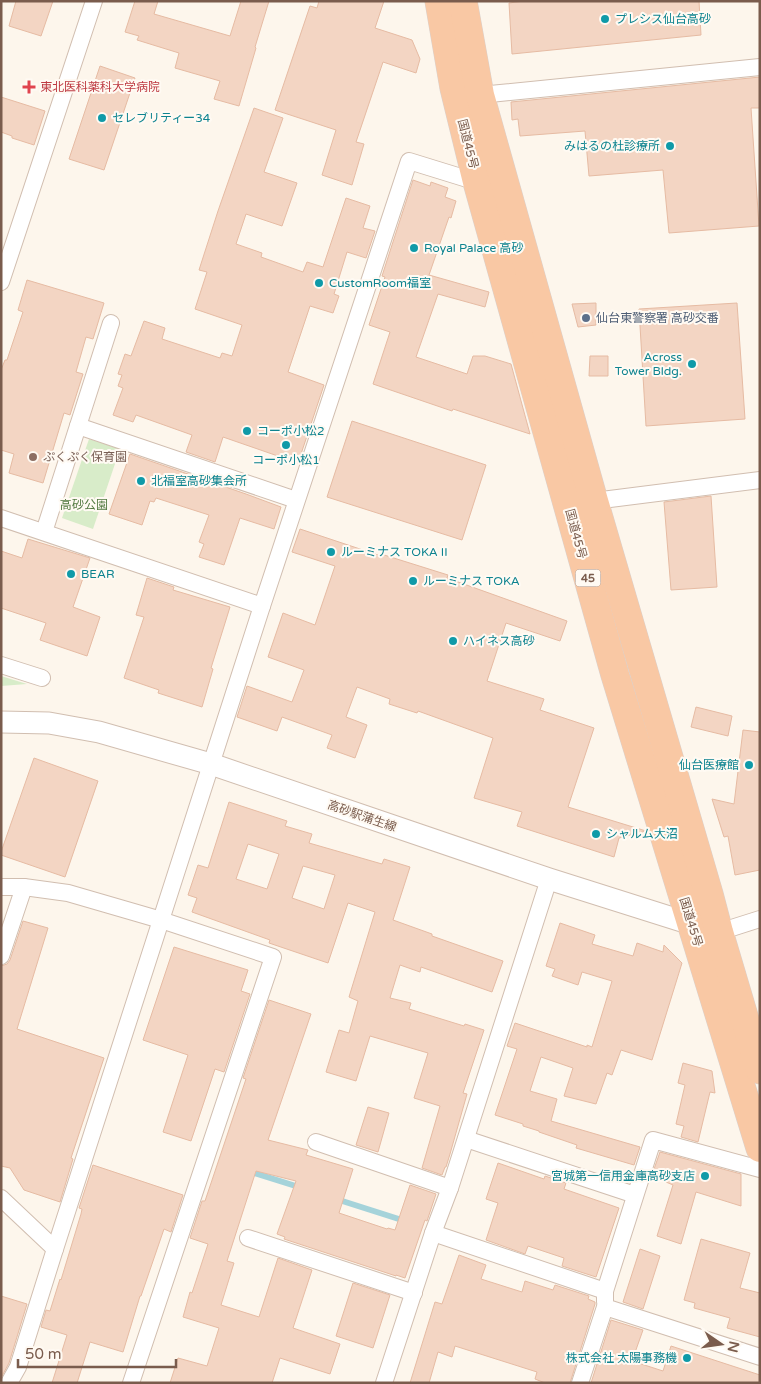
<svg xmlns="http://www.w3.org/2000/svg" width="761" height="1384" viewBox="0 0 761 1384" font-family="'Varela Round','Noto Sans JP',sans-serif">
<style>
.green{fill:#d8ecc9}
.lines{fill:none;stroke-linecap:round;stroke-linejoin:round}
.stream{stroke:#a5d3da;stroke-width:6}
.building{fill:#f3d5c3;stroke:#e6bba3;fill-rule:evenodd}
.minor-casing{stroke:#d1beb0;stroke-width:18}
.tertiary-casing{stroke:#d1beb0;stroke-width:23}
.trunk-casing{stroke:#dad1cd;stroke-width:29}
.minor{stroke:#fff;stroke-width:16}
.tertiary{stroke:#fff;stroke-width:21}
.trunk{stroke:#f9c8a4;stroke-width:28}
.culture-dot{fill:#0f9aa8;stroke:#fffaf3;stroke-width:2}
.health-dot{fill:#e0444e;stroke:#fffaf3;stroke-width:2}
.service-dot{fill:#5c6f8a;stroke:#fffaf3;stroke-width:2}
.education-dot{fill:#8d6e63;stroke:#fffaf3;stroke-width:2}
.labels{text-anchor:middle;stroke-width:4;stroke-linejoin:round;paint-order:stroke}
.shield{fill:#fffaf3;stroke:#a28b7f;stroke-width:1}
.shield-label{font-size:11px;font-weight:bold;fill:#7a5c4d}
.culture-label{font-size:12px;fill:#0d838f;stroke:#fffaf3;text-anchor:start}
.health-label{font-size:12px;fill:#be3a42;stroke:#fffaf3;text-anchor:start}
.street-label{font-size:12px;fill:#7a5c4d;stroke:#fffaf3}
.service-label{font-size:12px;fill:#4e5e75;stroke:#fffaf3;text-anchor:start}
.education-label{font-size:12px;fill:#785e54;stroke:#fffaf3;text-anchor:start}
.park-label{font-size:12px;fill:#537a41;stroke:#fffaf3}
</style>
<rect width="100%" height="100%" fill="#fdf6ec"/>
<g class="green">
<path d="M89,439L120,449L93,529L62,518Z"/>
<path d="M1,676L27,684L1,686Z"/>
</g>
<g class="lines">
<g class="stream">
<path d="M248,1171L302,1188"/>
<path d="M336,1199L405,1221"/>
</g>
</g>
<g class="building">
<path d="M16,1H53L41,36L9,26Z"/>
<path d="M135,1H158L154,14L230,36L241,1H269L255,47L256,48L239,106L214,99L220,81L175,68L179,53L137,40L139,36L125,32Z"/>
<path d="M319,1H384L375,28L412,40L420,59L416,73L383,62L356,142L364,144L352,185L322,175L336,130L275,110L310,6L317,8Z"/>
<path d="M524,1H699L701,35L512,54L509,3Z"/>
<path d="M100,66L135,78L104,170L69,159Z"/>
<path d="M760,77V108H751L759,226L669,233L663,170L589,176L585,131L520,136L518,119L512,120L511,102Z"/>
<path d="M1,97L45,111L34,145L12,138V136L1,132Z"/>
<path d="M254,108L283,118L264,172L297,183L282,226L246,214L236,244L262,253L261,257L303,272L307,262L323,267L346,198L370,206L363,228L375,231L366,258L347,252L334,294L339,296L333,313L310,306L288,372L324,385L298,463L223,437L215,462L186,452L192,435L136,415L133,422L113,415L123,388L118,386L122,375L118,374L125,354L131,356L144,321L165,328L162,339L220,358L222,353L232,356L242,325L195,309L207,272L199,270L218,211Z"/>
<path d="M413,180L430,186L431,182L448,188L445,197L456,201L451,218L449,217L429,275L489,292L485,307L438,294L416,357L467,374L473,356H485L511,364L530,434L453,409L452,411L373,384L390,332L369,325L385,277L382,276Z"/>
<path d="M27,280L104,303L93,339L86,337L76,372L83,374L70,415L64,413L43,483L9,473L14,454L1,450V370L5,360H7L23,312L18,310Z"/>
<path d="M596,303V325L578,327L572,304Z"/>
<path d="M737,303L745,419L646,426L639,309Z"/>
<path d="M590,356H608V376H589Z"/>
<path d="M352,421L486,465L462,540L327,497Z"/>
<path d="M130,454L246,494L281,507L274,529L240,518L224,565L199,557L204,544L199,542L209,515L156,498L154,502L150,501L142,525L109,514Z"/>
<path d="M711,496L717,587L671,590L664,502Z"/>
<path d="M300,529L381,556V554L448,575L447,578L567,621L560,641L506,623L487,681L544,699L540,710L594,728L568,807L646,831L619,838L614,857L517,826L522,812L474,798L493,738L418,711L417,713L389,704L390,699L357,687L346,717L367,725L355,758L327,748L332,735L282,717L277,731L237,717L247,686L292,702L304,670L268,657L283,613L315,625L335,566L292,552Z"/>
<path d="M28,539L90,558L73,607L100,617L87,656L40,640L46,623L1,608V551L22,558Z"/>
<path d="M147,578L174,587L173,590L230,607L211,668L213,669L202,707L158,693L159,690L124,678L144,617L136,615Z"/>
<path d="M696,707L732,716L728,736L691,727Z"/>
<path d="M743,730L760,732V870L735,875L728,836L724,837L712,799L734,804Z"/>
<path d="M34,758L98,781L65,877L1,855V852Z"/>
<path d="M229,802L287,821L285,826L312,834L309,843L382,864L384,859L410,867L393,920L432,934V936L503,961L492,992L421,967L420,972L400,965L390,998L411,1003L409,1009L464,1026L465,1024L484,1030L463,1093L467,1094L450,1154L446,1167H445L442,1175L422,1168L440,1106L414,1098L428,1053L370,1036L356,1081L326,1072L339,1030L349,1033L358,1001L349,997L375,912L348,903L328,963L269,943L270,940L192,912L197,898L188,895L198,865L208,868ZM248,844L279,854L267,889L236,879ZM303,866L335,875L324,909L292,898Z"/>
<path d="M23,921L48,928L17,1029L104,1058L71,1158L73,1159L60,1202L24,1190L10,1168L1,1166V966L7,964L10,960Z"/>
<path d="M560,923L595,935L592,944L633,956L637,943L663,952L664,945L682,963L652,1060L621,1050L612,1075L607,1073L596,1104L564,1096L573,1068L541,1057L530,1091L557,1099L551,1121L640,1147L634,1165L576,1148L577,1145L539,1132V1131L523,1126V1124L495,1115L517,1049L507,1046L515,1023L587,1047V1045L592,1047L612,981L582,972L578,985L552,976L555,969L546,966Z"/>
<path d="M174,947L248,970L241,991L250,994L224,1072L215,1069L191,1141L163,1132L188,1055L143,1040Z"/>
<path d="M269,1000L311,1014L268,1140L308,1150L306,1155L353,1169L339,1213L387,1229L388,1228L395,1230L410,1185L436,1194L427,1221L425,1220L405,1278L396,1275V1276L284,1239L285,1237L277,1234L296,1181L256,1171L227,1261L234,1263L221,1305L259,1317L278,1258L312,1270L293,1328L340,1344L330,1374L280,1358L272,1383H170L178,1358L207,1366L219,1328L183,1317L190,1292L192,1293L208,1244L190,1238L202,1201H205L246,1079L243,1078Z"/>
<path d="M683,1063L712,1071L715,1093L710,1092L698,1142L681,1137L684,1126L676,1124L685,1085L678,1083Z"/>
<path d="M368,1107L389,1113L378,1152L356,1145Z"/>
<path d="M660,1152L741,1174V1206L696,1192L681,1244L657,1236L673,1185L666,1182L668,1176L653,1172Z"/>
<path d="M498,1163L544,1179L545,1176L566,1183L564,1189L619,1208L596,1277L562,1266L564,1258L528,1246L525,1254L486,1240L498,1203L486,1199Z"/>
<path d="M93,1165L183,1195L171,1232L164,1229L141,1296H140L123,1352L90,1342L77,1383H52L67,1335L41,1327L46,1310L50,1311L60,1279L61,1280L81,1214L82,1209L79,1208Z"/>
<path d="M701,1239L750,1253L740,1288L760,1293V1337L727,1328L730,1318L694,1308L695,1303L684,1300Z"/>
<path d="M640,1249L660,1256L643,1309L623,1302Z"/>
<path d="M459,1255L486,1265L481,1279L522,1292L525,1281L553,1290L555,1285L589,1296L588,1299L595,1302V1304L570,1383H545L535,1379L537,1372L455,1346L452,1357L438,1352L429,1383H410L435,1302L442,1304Z"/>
<path d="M353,1283L390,1295L373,1348L336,1336Z"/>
<path d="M1,1296L27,1304L9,1363L2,1376Z"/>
<path d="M611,1320L643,1330L632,1361L663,1371L671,1346L760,1375V1383H591Z"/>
</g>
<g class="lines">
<defs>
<g id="minor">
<path d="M480,95L760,67"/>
<path d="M1,282L94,1"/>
<path d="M78,426L296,500"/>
<path d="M594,501L760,480"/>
<path d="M1,518L262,606"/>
<path d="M44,532L111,323"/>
<path d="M1,665L42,678"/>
<path d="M1,887H24L68,893L161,920L55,1249L18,1367L9,1383"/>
<path d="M719,932L760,919"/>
<path d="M1,956L24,887"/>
<path d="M466,1139L635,1195"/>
<path d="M316,1142L450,1188"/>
<path d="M1,1198L55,1249"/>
<path d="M433,1233L605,1291V1302"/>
<path d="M248,1238L414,1293"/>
<path d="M605,1291L653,1140L760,1169"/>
<path d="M131,1383L273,957L161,920L262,606L409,161L477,182"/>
<path d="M384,1383L433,1233L450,1188L549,879"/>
<path d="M580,1383L605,1307L760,1357"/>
</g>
<path id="tertiary" d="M1,722L49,723L99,732L211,764L549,879L704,928"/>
<g id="trunk">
<path d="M439,1L454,88L477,182L615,675L760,1148"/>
<path d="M463,1L480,95L594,501L709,894L719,932L760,1070"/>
</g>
</defs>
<use href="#minor" class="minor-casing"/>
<use href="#tertiary" class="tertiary-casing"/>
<use href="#trunk" class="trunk-casing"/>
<use href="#minor" class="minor"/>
<use href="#tertiary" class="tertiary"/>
<use href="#trunk" class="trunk"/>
</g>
<g class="culture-dot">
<circle cx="605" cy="19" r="5"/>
<circle cx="102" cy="118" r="5"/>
<circle cx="670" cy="146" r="5"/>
<circle cx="414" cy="248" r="5"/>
<circle cx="319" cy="283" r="5"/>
<circle cx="692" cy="364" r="5"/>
<circle cx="247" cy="431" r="5"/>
<circle cx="286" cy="445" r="5"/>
<circle cx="141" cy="481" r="5"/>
<circle cx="331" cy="552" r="5"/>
<circle cx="71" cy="574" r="5"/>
<circle cx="413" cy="581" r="5"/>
<circle cx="453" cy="641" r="5"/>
<circle cx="749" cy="765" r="5"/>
<circle cx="596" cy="834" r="5"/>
<circle cx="705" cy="1176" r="5"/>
<circle cx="687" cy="1358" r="5"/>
</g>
<path class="health-dot" d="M26.5 79.5h5v5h5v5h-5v5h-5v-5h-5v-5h5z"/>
<circle class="service-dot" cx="586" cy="318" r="5"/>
<circle class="education-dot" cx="33" cy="457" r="5"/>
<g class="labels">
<rect class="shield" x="575.5" y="569.5" width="25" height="17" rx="4"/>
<g class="shield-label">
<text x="588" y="582">45</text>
</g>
<g class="culture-label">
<text x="615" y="23">プレシス仙台高砂</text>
<text x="112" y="122">セレブリティー34</text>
<text x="660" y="150" text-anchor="end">みはるの杜診療所</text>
<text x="424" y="252">Royal Palace 高砂</text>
<text x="329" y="287">CustomRoom福室</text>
<text x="682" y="361" text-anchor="end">Across<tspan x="682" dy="14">Tower Bldg.</tspan></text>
<text x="257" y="435">コーポ小松2</text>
<text x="286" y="464" text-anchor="middle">コーポ小松1</text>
<text x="151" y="485">北福室高砂集会所</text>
<text x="341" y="556">ルーミナス TOKA II</text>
<text x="81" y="578">BEAR</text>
<text x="423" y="585">ルーミナス TOKA</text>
<text x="463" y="645">ハイネス高砂</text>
<text x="739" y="769" text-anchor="end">仙台医療館</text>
<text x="606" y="838">シャルム大沼</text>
<text x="695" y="1180" text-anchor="end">宮城第一信用金庫高砂支店</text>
<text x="677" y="1362" text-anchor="end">株式会社 太陽事務機</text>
</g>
<g class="health-label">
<text x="40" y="91">東北医科薬科大学病院</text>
</g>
<g class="street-label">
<text transform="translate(468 144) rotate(76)" y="4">国道45号</text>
<text transform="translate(576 534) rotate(75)" y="4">国道45号</text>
<text transform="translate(362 816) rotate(19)" y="4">高砂駅蒲生線</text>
<text transform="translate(691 922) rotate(73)" y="4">国道45号</text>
</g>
<g class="service-label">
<text x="596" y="322">仙台東警察署 高砂交番</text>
</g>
<g class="education-label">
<text x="43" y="461">ぷくぷく保育園</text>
</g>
<g class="park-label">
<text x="84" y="509">高砂公園</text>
</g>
</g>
<rect width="761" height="1384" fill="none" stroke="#7a5c4d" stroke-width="5"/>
<g transform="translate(721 1344) rotate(103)" stroke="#fffaf3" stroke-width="4" paint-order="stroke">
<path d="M0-4L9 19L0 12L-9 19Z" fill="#7a5c4d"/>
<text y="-8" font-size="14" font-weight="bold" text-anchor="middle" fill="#7a5c4d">N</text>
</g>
<path d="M18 1359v8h158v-8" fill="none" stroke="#7a5c4d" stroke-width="2.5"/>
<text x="25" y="1359" font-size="15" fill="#7a5c4d" stroke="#fffaf3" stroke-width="4" paint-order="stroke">50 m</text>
</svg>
